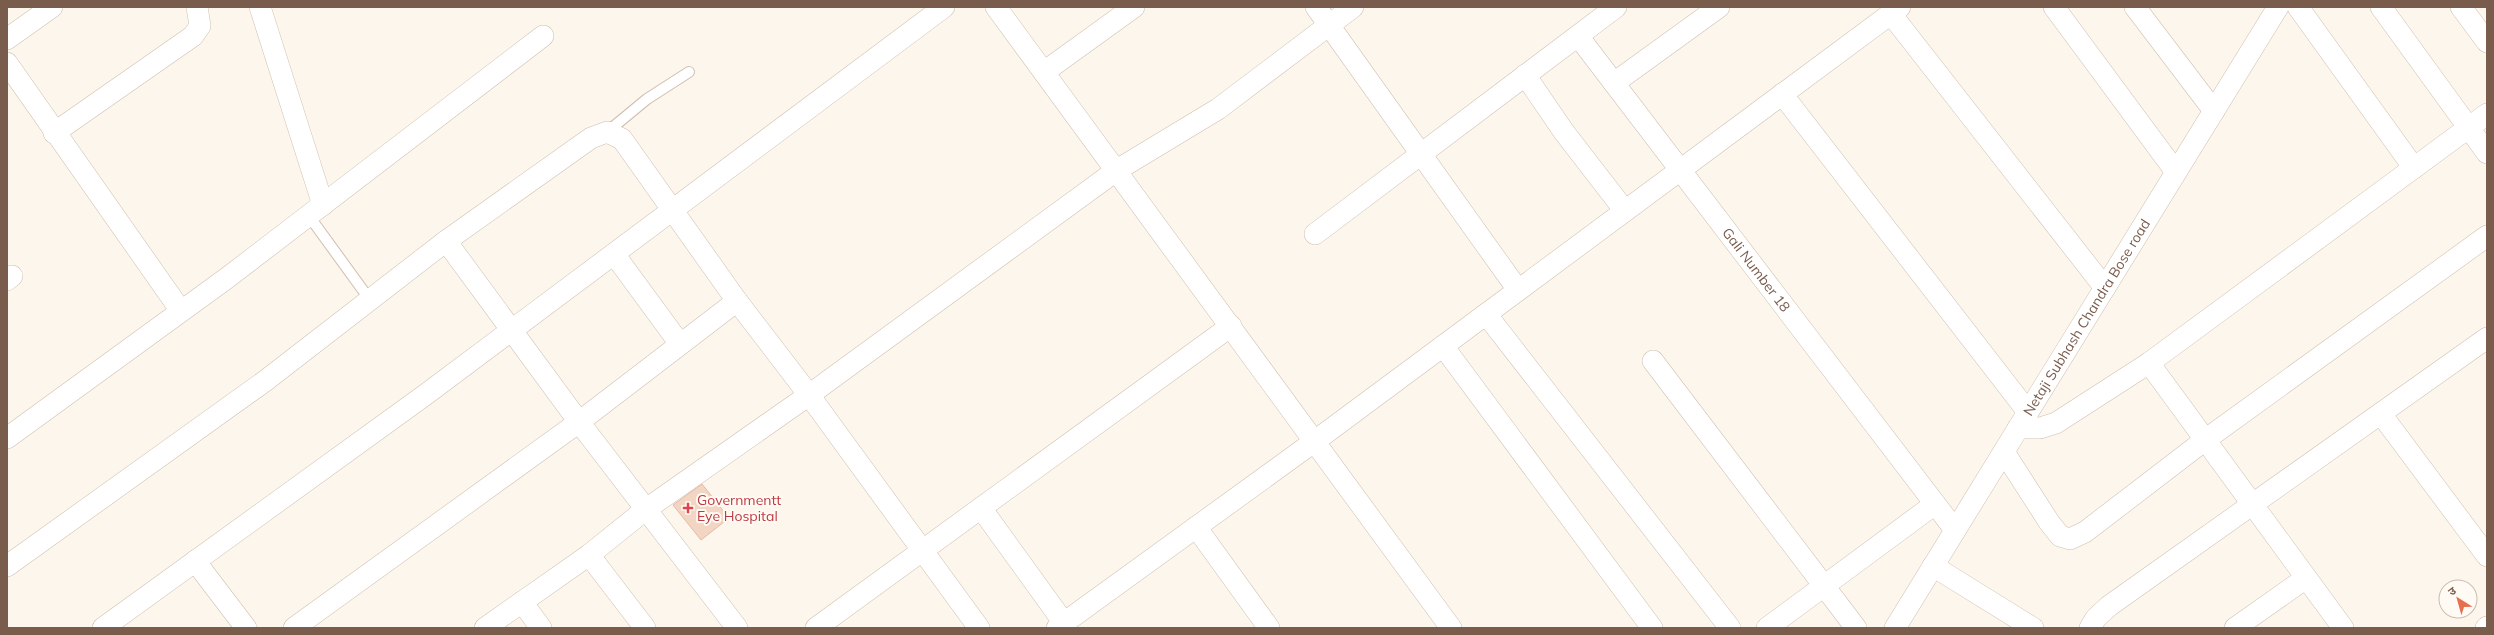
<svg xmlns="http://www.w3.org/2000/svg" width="2494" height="635" viewBox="0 0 2494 635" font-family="Mulish,'Noto Sans Devanagari',sans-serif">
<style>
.building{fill:#f3d5c3;stroke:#e6bba3}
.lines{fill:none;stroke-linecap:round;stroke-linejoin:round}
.service-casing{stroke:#d1beb0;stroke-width:12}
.minor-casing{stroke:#d1beb0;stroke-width:22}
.service{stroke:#fff;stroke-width:10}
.minor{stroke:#fff;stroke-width:21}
.health-dot{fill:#e0444e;stroke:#fffaf3;stroke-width:1.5}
.labels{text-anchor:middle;stroke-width:4;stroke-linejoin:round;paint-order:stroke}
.street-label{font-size:14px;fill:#7a5c4d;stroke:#fffaf3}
.health-label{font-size:14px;fill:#be3a42;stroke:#fffaf3;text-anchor:start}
</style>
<rect width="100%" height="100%" fill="#fdf6ec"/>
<path class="building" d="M702,484L729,518L701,540L673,505Z"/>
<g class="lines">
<defs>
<g id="service">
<path d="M607,132L647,99L689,72"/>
<path d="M309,216L370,300"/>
</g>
<g id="minor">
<path d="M260,7L323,205"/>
<path d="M996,7L1451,628"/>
<path d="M1316,7L1518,290"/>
<path d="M2054,7L2176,172"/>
<path d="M2135,7L2214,111"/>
<path d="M2298,7L2414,168"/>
<path d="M2381,7L2487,153"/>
<path d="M2461,7L2487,42"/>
<path d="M1891,14L2105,288"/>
<path id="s1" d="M1578,36L1955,530"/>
<path d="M7,39L52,7"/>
<path d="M7,63L181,311"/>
<path d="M1044,72L1134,7"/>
<path d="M1525,75L1564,132L1625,211"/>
<path d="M1614,83L1719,7"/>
<path d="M1782,94L2028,412"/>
<path d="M54,133L193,36L200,26L197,7"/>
<path d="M1315,234L1616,7"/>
<path d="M446,241L579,422L737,628"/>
<path d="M614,254L680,344"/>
<path d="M7,280L12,276"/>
<path d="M1486,314L1730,628"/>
<path d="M1443,346L1652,628"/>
<path d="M1653,361L1856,628"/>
<path d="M2149,363L2343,628"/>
<path d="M2381,414L2487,556"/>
<path d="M2018,428H2040L2056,423L2149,363L2487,114"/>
<path d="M7,438L227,278L543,36"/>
<path d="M2004,452L2049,522L2060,536L2070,539L2085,532L2205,440L2487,236"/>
<path d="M981,508L1064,623"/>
<path d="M1196,527L1269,628"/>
<path d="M589,555L645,628"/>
<path d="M195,561L246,628"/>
<path d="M7,566L265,381L446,241L591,138L607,132L622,139L737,301L809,395L979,628"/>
<path d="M1933,566L2033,628"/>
<path d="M522,602L541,628"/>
<path d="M103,628L425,395L944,7"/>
<path d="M294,628L579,422L737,301"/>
<path d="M485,628L589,555L645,510L809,395L1117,170L1218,109L1353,7"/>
<path d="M816,628L1231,326"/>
<path d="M1057,628L1315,441L1900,7"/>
<path d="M1767,628L1935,504"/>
<path id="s2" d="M1895,628L2278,7"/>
<path d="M2090,628L2096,618L2109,606L2487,338"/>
<path d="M2235,628L2306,578"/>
<path d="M2486,628L2487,627"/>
</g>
</defs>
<use href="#service" class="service-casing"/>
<use href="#minor" class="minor-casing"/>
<use href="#service" class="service"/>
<use href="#minor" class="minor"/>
</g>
<path class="health-dot" d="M686 502h4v4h4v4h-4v4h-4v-4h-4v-4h4z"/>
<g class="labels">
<g class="street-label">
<text dy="5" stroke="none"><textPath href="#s1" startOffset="294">Gali Number 18</textPath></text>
<text dy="5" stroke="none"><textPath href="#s2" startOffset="365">Netaji Subhash Chandra Bose road</textPath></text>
</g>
<g class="health-label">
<text x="697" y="505">Governmentt<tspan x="697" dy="16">Eye Hospital</tspan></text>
</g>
</g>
<rect width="2494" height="635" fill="none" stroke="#7a5c4d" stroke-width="16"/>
<g transform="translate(2458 599) rotate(323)"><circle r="19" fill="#fffaf3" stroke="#cabbb1"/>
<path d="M0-3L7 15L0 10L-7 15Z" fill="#e76f51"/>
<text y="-6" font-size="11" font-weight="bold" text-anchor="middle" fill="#7a5c4d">उ</text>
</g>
</svg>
